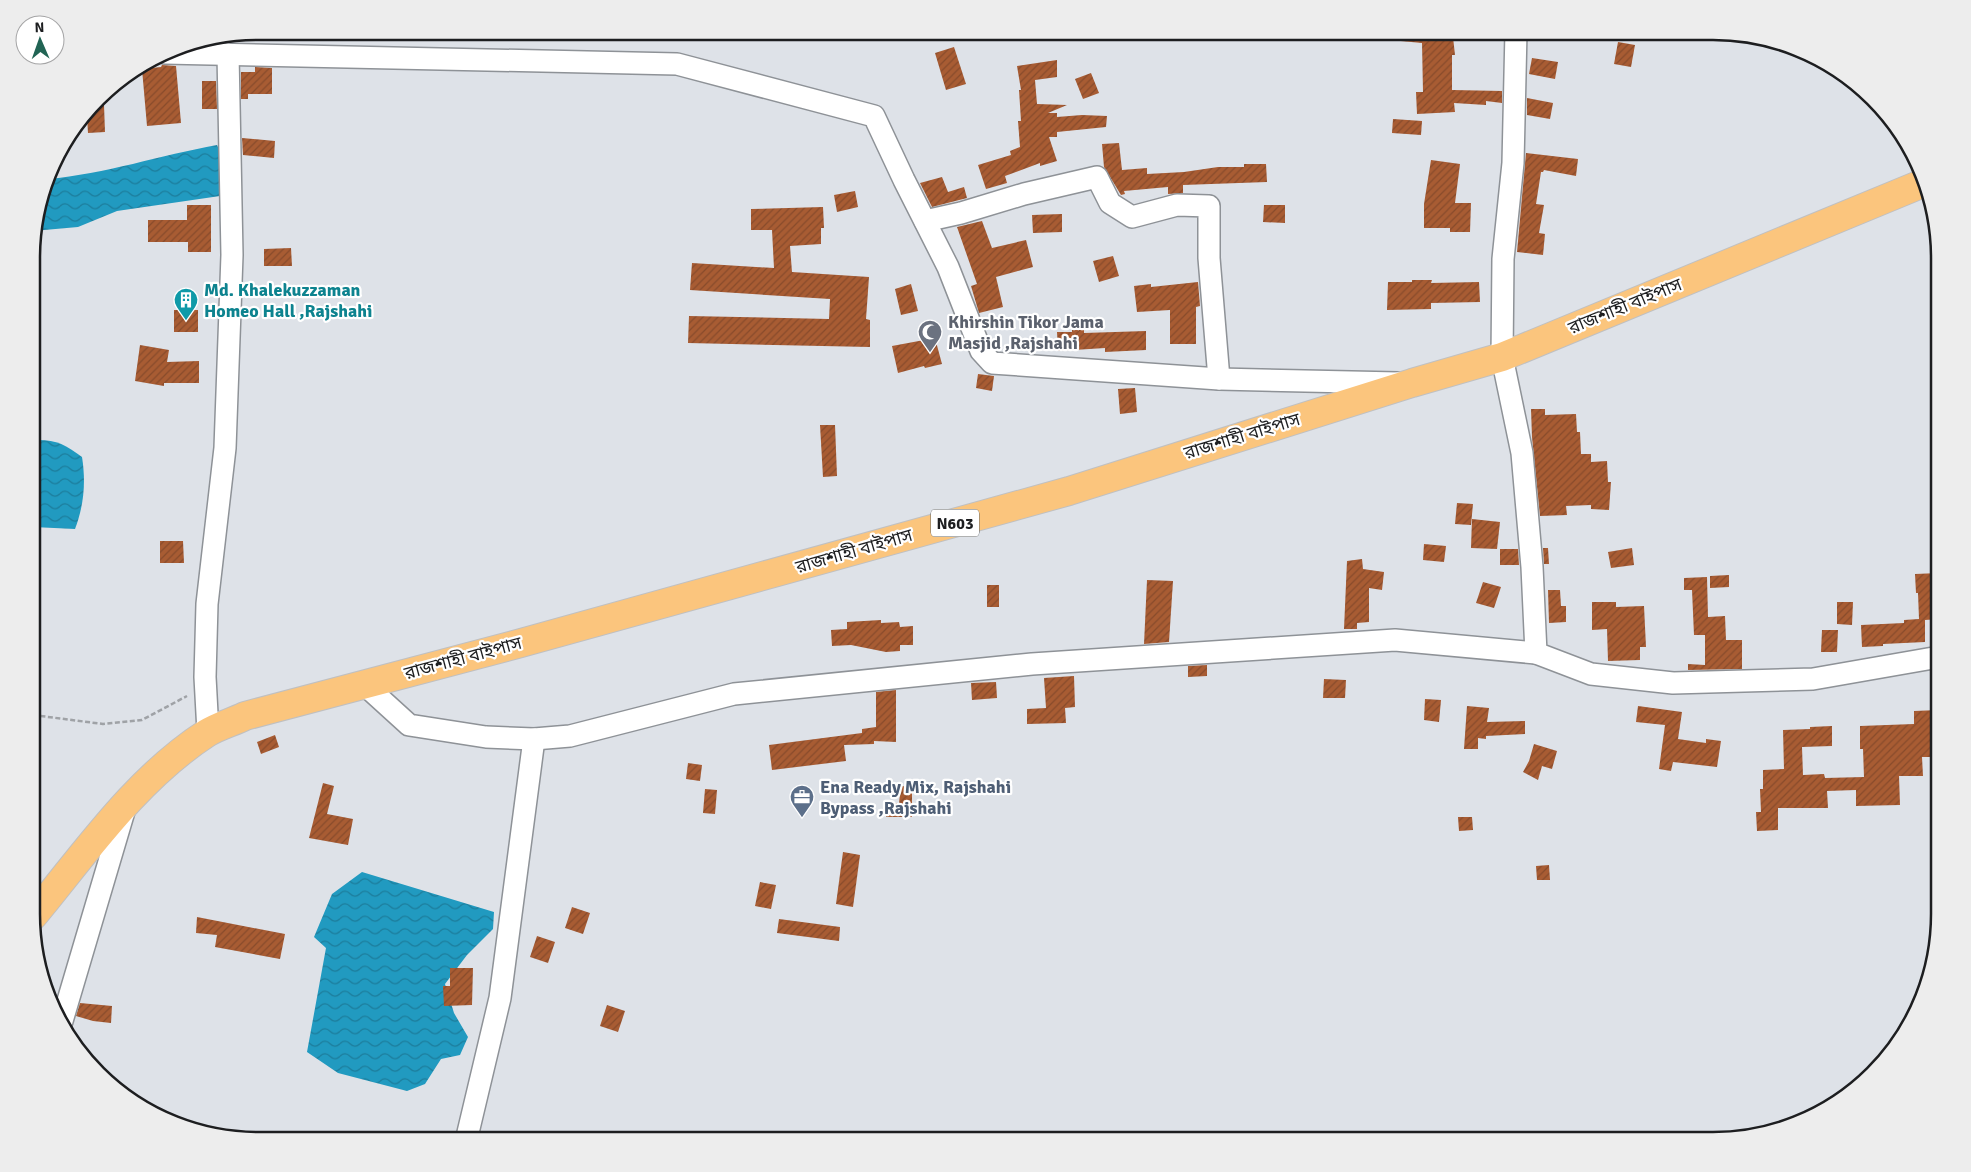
<svg xmlns="http://www.w3.org/2000/svg" width="1971" height="1172" viewBox="0 0 1971 1172" font-family="Signika,'Noto Sans Bengali',sans-serif">
<style>
.water{fill:url(#water-waves)}
.building{fill:url(#building-hatch)}
.lines{fill:none;stroke-linecap:round;stroke-linejoin:round}
.minor-casing{stroke:#8e9297;stroke-width:24}
.highway-casing{stroke:#c0c0c1;stroke-width:30}
.path{stroke:#9fa2a6;stroke-width:2.5;stroke-dasharray:5 2.5;stroke-linecap:butt}
.minor{stroke:#fff;stroke-width:21}
.highway{stroke:#fbc57d;stroke-width:28}
.labels{text-anchor:middle;stroke-width:4.5;stroke-linejoin:round;paint-order:stroke}
.shield{fill:#fff;stroke:#616263;stroke-width:1}
.shield-label{font-size:16px;font-weight:bold;fill:#1d1e20}
.culture-label{font-size:18px;font-weight:bold;fill:#0d838f;stroke:#fff;text-anchor:start}
.street-label{font-size:18px;fill:#1d1e20;stroke:#fff}
.worship-label{font-size:18px;font-weight:bold;fill:#5b616d;stroke:#fff;text-anchor:start}
.service-label{font-size:18px;font-weight:bold;fill:#4e5e75;stroke:#fff;text-anchor:start}
.rim{fill:none;stroke:#1d1e20;stroke-width:2.5}
</style>
<defs>
<pattern id="water-waves" width="16" height="10" patternUnits="userSpaceOnUse" patternTransform="scale(1.25)"><rect width="16" height="10" fill="#219ac0"/><path d="M0 5q4-4 8 0t8 0" fill="none" stroke="#1c7d9c"/></pattern>
<pattern id="building-hatch" width="6" height="6" patternUnits="userSpaceOnUse" patternTransform="scale(1.25)"><rect width="6" height="6" fill="#a85c33"/><path d="M-1 1l2-2M0 6l6-6M5 7l2-2" fill="none" stroke="#884b2b"/></pattern>
</defs>
<rect width="100%" height="100%" fill="#dee2e8"/>
<g class="water">
<path d="M217,145L225,162L220,196L117,211L78,227L33,231L48,179C105,174 161,155 217,145Z"/>
<path d="M33,440C55,439 65,444 82,457C86,482 84,505 75,529L33,527Z"/>
<path d="M362,872L494,912L493,929L467,955L445,984L454,1013L468,1037L460,1055L441,1059L425,1084L407,1091L338,1073L307,1052L326,948L314,937L332,894Z"/>
</g>
<g class="building">
<path d="M1391,31H1432L1431,39L1453,37L1455,55H1452V90L1502,91V103L1486,101V105L1454,103L1455,112L1417,114L1416,92H1423L1422,43L1390,40Z"/>
<path d="M1618,42L1635,45L1631,67L1614,64Z"/>
<path d="M954,47L966,84L946,90L935,53Z"/>
<path d="M1532,58L1558,62L1555,79L1529,74Z"/>
<path d="M1057,60V77L1035,80L1037,104L1067,105L1048,113H1057V117L1082,115L1107,116L1106,127L1057,132V137H1049L1057,161L1040,166V163L1005,176L1007,183L986,189L978,165L1011,155L1010,151L1020,147L1018,121H1021L1019,90H1021L1017,66Z"/>
<path d="M162,65L176,66L181,123L147,126L142,69L161,67Z"/>
<path d="M255,67L272,68V94H248V99H241V72H255Z"/>
<path d="M1091,73L1099,93L1083,99L1075,79Z"/>
<path d="M202,81H216L217,109H202Z"/>
<path d="M1527,98L1553,103L1550,119L1527,115Z"/>
<path d="M95,105H104L105,132L88,133L87,116Z"/>
<path d="M1393,119L1422,121L1421,135L1392,133Z"/>
<path d="M242,138L275,141L274,158L243,155Z"/>
<path d="M1119,143L1122,170L1147,168V174L1184,172L1218,167H1244V164H1266L1267,182L1183,185V193L1168,194V187L1124,191L1125,194L1121,195L1104,167L1102,144Z"/>
<path d="M1526,153L1578,159L1576,176L1544,170L1543,172H1541L1536,204L1544,205L1539,233L1545,234L1543,255L1517,252Z"/>
<path d="M1431,160L1460,164L1455,203H1471L1470,232H1450V228H1424V204Z"/>
<path d="M942,177L948,192L964,187L967,198L932,207L920,183Z"/>
<path d="M855,191L858,207L837,212L834,195Z"/>
<path d="M187,205H211V252H188V242H148V220H187Z"/>
<path d="M1264,205H1285V223L1263,222Z"/>
<path d="M823,207L824,228H821V244L790,246L792,272L869,277L866,319L870,320V347L688,343L689,316L829,319L830,299L690,290L692,263L774,268L772,230H751V209Z"/>
<path d="M1062,214V232L1033,233L1032,215Z"/>
<path d="M982,221L992,248L1026,240L1033,267L996,277L1003,307L979,313L971,286L977,284L957,227Z"/>
<path d="M291,248L292,266H264V249Z"/>
<path d="M1113,256L1119,276L1099,282L1093,261Z"/>
<path d="M1412,280H1432L1431,283L1479,282L1480,302L1431,303V309L1387,310L1388,282H1412Z"/>
<path d="M1198,282L1200,306L1196,307V344H1170V310L1137,312L1134,286L1151,284V287Z"/>
<path d="M911,284L918,311L901,315L895,289Z"/>
<rect x="174" y="310" width="24" height="22"/>
<path d="M1072,330H1084V333L1146,331V350L1105,352V348L1058,351L1057,332H1072Z"/>
<path d="M935,338L942,364L925,368L924,366L898,373L892,346Z"/>
<path d="M140,345L169,350L167,362L199,361V383H164V386L135,381Z"/>
<path d="M978,374L994,376L992,391L976,388Z"/>
<path d="M1135,388L1137,412L1120,414L1118,389Z"/>
<path d="M1531,409H1545V415L1576,414L1577,432H1580L1581,454H1591V462L1607,461L1608,482H1611L1609,510L1591,509V505L1566,506L1567,515L1540,516L1532,437Z"/>
<path d="M820,425H835L837,476L823,477Z"/>
<path d="M1457,503L1473,504L1471,525L1455,524Z"/>
<path d="M1472,519L1500,522L1497,549L1471,548Z"/>
<path d="M160,541H183L184,563H160Z"/>
<path d="M1424,544L1446,546L1444,562L1423,560Z"/>
<path d="M1543,548H1548L1549,564H1544Z"/>
<path d="M1632,548L1634,565L1611,568L1608,552Z"/>
<path d="M1500,549H1518L1519,565H1500Z"/>
<path d="M1362,559L1363,569L1384,572L1382,590L1369,588V622L1357,623V629H1344L1347,561Z"/>
<path d="M1939,573V619L1925,620V642L1883,644V646L1862,647L1861,625L1904,623V620L1919,619L1918,593H1916L1915,574Z"/>
<path d="M1729,575V587L1710,588V576Z"/>
<path d="M1707,577L1708,617L1725,616L1726,640H1742V669L1688,670V664L1705,665V635H1694L1692,590H1684V578Z"/>
<path d="M1147,580L1173,581L1169,642L1144,644Z"/>
<path d="M1483,582L1501,587L1494,608L1476,603Z"/>
<rect x="987" y="585" width="12" height="22"/>
<path d="M1548,590H1560L1561,606H1566V622L1549,623Z"/>
<path d="M1592,602H1616V607L1644,606L1646,647H1640V660L1608,661L1607,629L1592,630Z"/>
<path d="M1837,602H1853L1852,625L1837,624Z"/>
<path d="M881,620V623L899,622L900,627L913,626V645H900V651L886,652L851,645L832,646L831,630L847,629V622Z"/>
<path d="M1822,630H1838L1837,652H1821Z"/>
<path d="M1207,665V676L1188,677V666Z"/>
<path d="M1074,676L1075,707L1065,708L1066,723L1027,724V709L1046,708L1044,678Z"/>
<path d="M1324,679L1346,680L1345,698H1323Z"/>
<path d="M996,682L997,698L972,700L971,683Z"/>
<path d="M896,690V742L874,741V744L844,745L846,761L772,770L769,745L862,733V729L876,727V692Z"/>
<path d="M1425,699L1441,700L1439,722L1424,720Z"/>
<path d="M1467,706L1489,708L1487,722L1525,721V734L1486,736V739L1478,738V749H1464Z"/>
<path d="M1638,706L1682,712L1678,739L1706,743V739L1721,741L1717,767L1673,762L1671,771L1659,769L1665,725L1636,722Z"/>
<path d="M1939,710V725H1933L1935,757H1922L1923,776H1899L1900,805L1856,806V790L1827,791L1828,808H1778V830L1757,831L1756,812H1761L1760,789H1763V770L1784,769L1783,730L1810,729V727L1832,726V746L1802,747L1803,775L1824,774L1825,778L1864,777L1863,749H1860V726L1914,724V711Z"/>
<path d="M275,735L279,747L261,754L257,742Z"/>
<path d="M1534,744L1557,751L1552,769L1542,766L1538,780L1523,772L1529,761Z"/>
<path d="M688,763L702,765L700,781L686,779Z"/>
<path d="M323,783L334,786L327,814L353,819L348,845L309,838Z"/>
<path d="M901,786L912,787V817H886V803H899Z"/>
<path d="M705,789L717,790L715,814L703,813Z"/>
<path d="M1458,817H1472L1473,830L1459,831Z"/>
<path d="M843,852L860,855L853,907L836,904Z"/>
<path d="M1549,865L1550,880H1537L1536,866Z"/>
<path d="M760,882L776,885L771,909L755,906Z"/>
<path d="M572,907L590,913L583,934L565,928Z"/>
<path d="M197,917L285,934L280,959L215,947L217,935L196,933Z"/>
<path d="M779,919L840,927L839,941L777,933Z"/>
<path d="M537,936L555,942L548,963L530,957Z"/>
<path d="M450,968H473L472,1005L444,1006L443,986H450Z"/>
<path d="M80,1003L112,1006L111,1023L93,1021L76,1016Z"/>
<path d="M607,1005L625,1011L618,1032L600,1026Z"/>
</g>
<g class="lines">
<defs>
<g id="minor">
<path d="M1516,31L1513,163L1503,259L1502,357L1522,453L1532,567L1536,653L1591,674L1673,683L1813,679L1939,657"/>
<path d="M165,53L677,64L874,116L904,180L948,267L981,351L992,363L1219,379L1398,383"/>
<path d="M925,221L961,213L1024,194L1097,177L1110,203L1132,217L1177,205L1209,206V258L1219,379"/>
<path d="M365,685L409,725L486,737L534,739L570,736L734,694L1032,664L1395,640L1536,653"/>
<path d="M208,732L205,677L207,604L225,448L232,255L228,54"/>
<path d="M62,1021L125,808"/>
<path d="M466,1141L500,998L534,739"/>
</g>
<path id="highway" d="M33,916C86,852 136,779 207,733C218,726 233,722 245,716L521,643L1069,491L1412,383L1502,357L1926,182"/>
</defs>
<use href="#minor" class="minor-casing"/>
<use href="#highway" class="highway-casing"/>
<path class="path" d="M33,715L103,724L142,720L187,696"/>
<use href="#minor" class="minor"/>
<use href="#highway" class="highway"/>
</g>
<defs>
<symbol id="building-pin" viewBox="-11 -11 22 30"><path d="M0 17L-7.5 6A9.5 9.5 0 1 1 7.5 6Z" fill="#0f9aa8" stroke="#fff"/><path d="M-4-6H4V6H1V3H-1V6H-4ZM-2.5-4.3h1.7v1.8h-1.7ZM.8-4.3h1.7v1.8H.8ZM-2.5-1h1.7V.8h-1.7ZM.8-1h1.7V.8H.8Z" fill="#fff"/></symbol>
<symbol id="mosque-pin" viewBox="-11 -11 22 30"><path d="M0 17L-7.5 6A9.5 9.5 0 1 1 7.5 6Z" fill="#6b7280" stroke="#fff"/><path d="M3.5-4.9A6 6 0 1 0 3.5 4.9A5 5 0 1 1 3.5-4.9Z" fill="#fff"/></symbol>
<symbol id="office-pin" viewBox="-11 -11 22 30"><path d="M0 17L-7.5 6A9.5 9.5 0 1 1 7.5 6Z" fill="#5c6f8a" stroke="#fff"/><path d="M-6-3h4V-5.5h4V-3h4V5H-6ZM-1-4.5V-3h2v-1.5ZM-6 0V1H6V0Z" fill="#fff"/></symbol>
</defs>
<g fill-rule="evenodd">
<use href="#building-pin" x="172" y="286" width="28" height="38"/>
<use href="#mosque-pin" x="916" y="318" width="28" height="38"/>
<use href="#office-pin" x="788" y="783" width="28" height="38"/>
</g>
<g class="labels">
<rect class="shield" x="931" y="509.5" width="48" height="27" rx="4"/>
<g class="shield-label">
<text x="955" y="529">N603</text>
</g>
<g class="culture-label">
<text x="204" y="296">Md. Khalekuzzaman<tspan x="204" dy="21">Homeo Hall ,Rajshahi</tspan></text>
</g>
<g class="street-label">
<text transform="translate(1625 306) rotate(-22)" y="6">রাজশাহী বাইপাস</text>
<text transform="translate(1242 436) rotate(-17)" y="6">রাজশাহী বাইপাস</text>
<text transform="translate(854 551) rotate(-16)" y="6">রাজশাহী বাইপাস</text>
<text transform="translate(463 658) rotate(-15)" y="6">রাজশাহী বাইপাস</text>
</g>
<g class="worship-label">
<text x="948" y="328">Khirshin Tikor Jama<tspan x="948" dy="21">Masjid ,Rajshahi</tspan></text>
</g>
<g class="service-label">
<text x="820" y="793">Ena Ready Mix, Rajshahi<tspan x="820" dy="21">Bypass ,Rajshahi</tspan></text>
</g>
</g>
<path d="M0 0H1971V1172H0ZM258 40H1713A218 218 0 0 1 1931 258V914A218 218 0 0 1 1713 1132H258A218 218 0 0 1 40 914V258A218 218 0 0 1 258 40Z" fill="#ededed" fill-rule="evenodd"/>
<path class="rim" d="M258 40H1713A218 218 0 0 1 1931 258V914A218 218 0 0 1 1713 1132H258A218 218 0 0 1 40 914V258A218 218 0 0 1 258 40Z"/>
<g transform="translate(40 40) rotate(358)"><circle r="24" fill="#ffffff" stroke="#a5a5a6"/>
<path d="M0-4L9 19L0 12L-9 19Z" fill="#216454"/>
<text y="-8" font-size="14" font-weight="bold" text-anchor="middle" fill="#1d1e20">N</text>
</g>
</svg>
